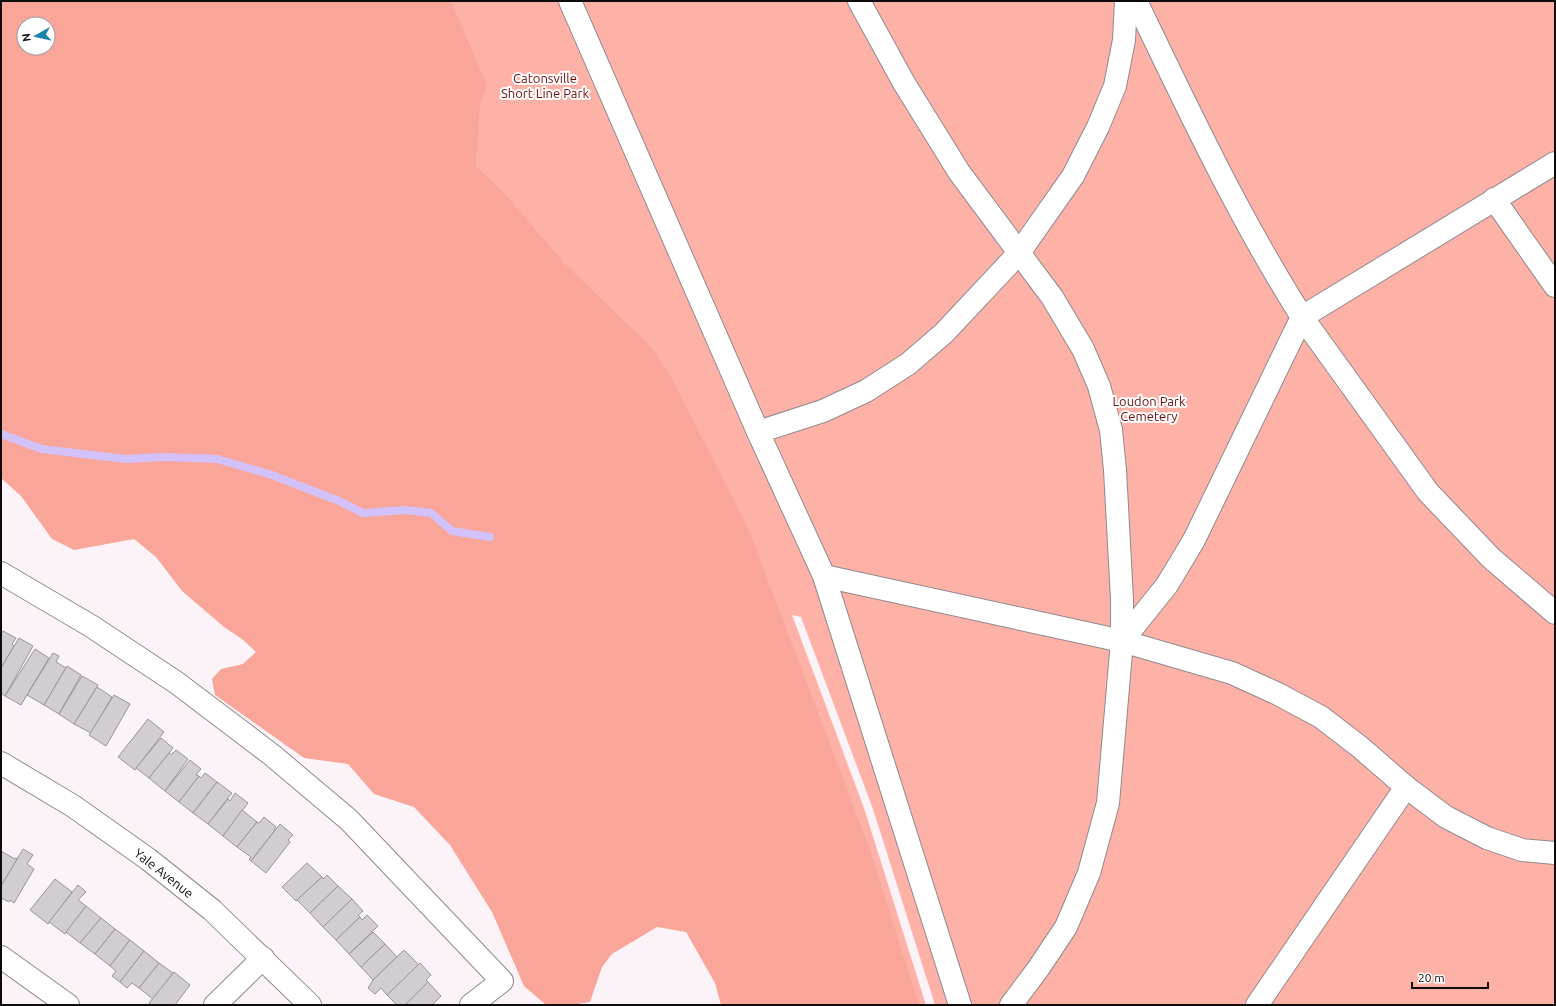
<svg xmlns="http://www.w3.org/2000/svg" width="1556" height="1006" viewBox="0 0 1556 1006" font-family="Ubuntu,sans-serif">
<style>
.green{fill:#fdb1a7;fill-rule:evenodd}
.forest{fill:#f9a59a;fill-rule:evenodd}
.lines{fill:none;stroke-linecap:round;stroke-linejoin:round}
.stream{stroke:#d2c1fa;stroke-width:8}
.building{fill:#d2ccd3;stroke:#99939a}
.minor-casing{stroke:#91898d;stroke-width:24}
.minor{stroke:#fff;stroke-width:22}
.labels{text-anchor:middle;stroke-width:4;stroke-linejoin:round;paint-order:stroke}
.park-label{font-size:13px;fill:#6f0d0c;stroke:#fff}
.street-label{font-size:13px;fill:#0e0b0d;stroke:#fff}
</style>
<rect width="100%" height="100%" fill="#fcf3f8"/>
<path class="green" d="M1,1H1555V1005H935L873,809L801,617L792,615L864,808L926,1005H875L1,444ZM24,24H48V48H24Z"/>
<path class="forest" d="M1,1H451L487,85L480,104L476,166L504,193L564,263L651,347L670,375L748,528L869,847L919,1005H721L715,983L686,932L657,927L612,954L602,967L590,1002L572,1005L545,1004L524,986L492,912L450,845L414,807L374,794L348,764L304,758L215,695L212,679L221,669L243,664L256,652L242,639L224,627L182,591L156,557L134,539L74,550L52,539L21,496L1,478ZM24,24H48V48H24Z"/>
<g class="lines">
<path class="stream" d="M1,434L42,449L125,459L165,457L217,459L272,475L339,501L363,513L406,510L431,513L452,531L490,537"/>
</g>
<g class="building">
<path d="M3,631L16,638L12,644L14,646L1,668V634Z"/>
<path d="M19,638L33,646L5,696L1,693V668Z"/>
<path d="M35,649L49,658L21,705L5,696Z"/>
<path d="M53,653L59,656L56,662L66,668L44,705L27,695Z"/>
<path d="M67,666L81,675L59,714L44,705Z"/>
<path d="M82,676L98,685L74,724L59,714Z"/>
<path d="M97,687L112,697L91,733L74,724Z"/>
<path d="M114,695L130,704L106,746L89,735Z"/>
<path d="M148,719L164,732L135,770L118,757Z"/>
<path d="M161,738L173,748L149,778L136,768Z"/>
<path d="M176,750L188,759L165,791L149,778L169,753L171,755Z"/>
<path d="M190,760L201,769L196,775L199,776L179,802L165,791Z"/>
<path d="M205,773L217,782L193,813L179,802L199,776L201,778Z"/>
<path d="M217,782L232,793L208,824L193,813Z"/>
<path d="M235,793L248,803L223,836L208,824L228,799L230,801Z"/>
<path d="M242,810L257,822L237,847L223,836Z"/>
<path d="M264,817L276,827L274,829L275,830L251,861L249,859L251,857L237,847L257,822L259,823Z"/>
<path d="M280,824L293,835L288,840L290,842L266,873L251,861Z"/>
<path d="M23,849L33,855L27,864L34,869L14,903L10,900L9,902L1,898V886Z"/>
<path d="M1,851L15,859V858L17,859L1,886Z"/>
<path d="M307,863L322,877L296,901L282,887Z"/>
<path d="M327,875L338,886L310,913L297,900L322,877L323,879Z"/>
<path d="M55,879L72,892L48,924L30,910Z"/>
<path d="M78,885L86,892L78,900L86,906L65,934L49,922Z"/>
<path d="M338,886L352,899L323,927L310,913Z"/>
<path d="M352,899L363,911L358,915L360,917L336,940L323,927Z"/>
<path d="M86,906L101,918L80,943L66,932Z"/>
<path d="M367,915L378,926L349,954L336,940L360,917L362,920Z"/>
<path d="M101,918L115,929L95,954L80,943Z"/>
<path d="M115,929L130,940L110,966L95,954Z"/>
<path d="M373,932L385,944L361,967L349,954Z"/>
<path d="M130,940L144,951L120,982L112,976L116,971L110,966Z"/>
<path d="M385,944L397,957L373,980L361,967Z"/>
<path d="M404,950L419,965L387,995L381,988L375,994L368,988L373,980Z"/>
<path d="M144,951L159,963L139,988L132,983L127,988L120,982Z"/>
<path d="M159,963L173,973L153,999L139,988Z"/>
<path d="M420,963L431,975L426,980L428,982L405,1005H397L387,995Z"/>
<path d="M174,972L190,985L175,1005H151L149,1003Z"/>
<path d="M428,982L441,996L432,1005H405Z"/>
</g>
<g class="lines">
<defs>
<g id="minor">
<path d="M570,1L758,432L824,576L960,1005"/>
<path d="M859,1L904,83L959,172L1052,297L1083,349L1099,386L1111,430L1115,470L1122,599V641L1108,803L1089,873L1066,927L1038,969L1011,1005"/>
<path d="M1136,1C1188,109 1238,216 1302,317L1555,163"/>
<path d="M1494,199L1555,286"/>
<path d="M758,432L823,411L866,391L908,364L944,333L1019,253L1073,176L1098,127L1115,86L1124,40L1126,1"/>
<path d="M1,573L91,626L177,683L272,755L349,820L502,981L471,1005"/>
<path d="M824,576L1122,641L1232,673L1278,694L1321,717L1360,747L1406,787L1446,817L1487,838L1522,850L1555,853"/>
<path d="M1122,641L1167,585L1194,540L1302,317L1428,492L1491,558L1555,613"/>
<path d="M1,763L73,806L148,859L212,910L310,1005"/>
<path d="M1,957L68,1005"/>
<path d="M215,1005L263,958"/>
<path d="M1257,1005L1406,787"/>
</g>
</defs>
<use href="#minor" class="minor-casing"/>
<use href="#minor" class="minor"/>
</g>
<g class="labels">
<g class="park-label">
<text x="545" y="83">Catonsville<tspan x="545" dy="15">Short Line Park</tspan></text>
<text x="1149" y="406">Loudon Park<tspan x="1149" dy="15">Cemetery</tspan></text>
</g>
<g class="street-label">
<text transform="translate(164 873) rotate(38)" y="5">Yale Avenue</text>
</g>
</g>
<rect width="1556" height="1006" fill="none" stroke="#0e0b0d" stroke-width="4"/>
<g transform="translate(36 36) rotate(262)"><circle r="19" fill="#ffffff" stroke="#9f9d9e"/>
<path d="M0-3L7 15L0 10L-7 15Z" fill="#1981aa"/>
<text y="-6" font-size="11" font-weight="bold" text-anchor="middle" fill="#0e0b0d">N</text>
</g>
<path d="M1412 982v6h76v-6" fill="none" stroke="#0e0b0d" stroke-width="2"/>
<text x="1418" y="982" font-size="12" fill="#0e0b0d" stroke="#ffffff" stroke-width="3" paint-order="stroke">20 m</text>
</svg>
